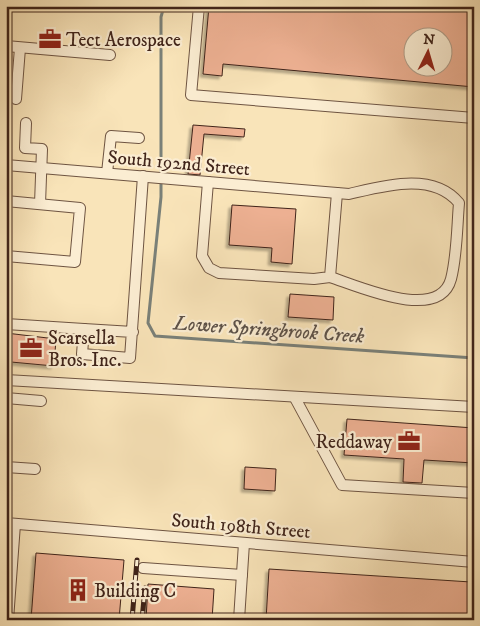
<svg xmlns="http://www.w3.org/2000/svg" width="480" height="626" viewBox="0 0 480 626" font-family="'IM FELL DW Pica',serif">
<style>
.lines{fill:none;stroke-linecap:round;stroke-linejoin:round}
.stream{stroke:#7a8078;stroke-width:3}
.building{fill:#edb092;stroke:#40241a;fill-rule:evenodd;filter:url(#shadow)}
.minor-casing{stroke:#6e5442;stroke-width:12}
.minor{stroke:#fbedd2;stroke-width:10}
.rail-casing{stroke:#40241a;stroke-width:5}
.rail{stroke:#fbedd2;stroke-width:3;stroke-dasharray:9;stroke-linecap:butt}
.labels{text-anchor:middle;stroke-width:4.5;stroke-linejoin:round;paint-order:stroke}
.poi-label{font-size:19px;fill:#40241a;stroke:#fbedd2;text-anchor:start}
.street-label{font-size:19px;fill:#40241a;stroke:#fbedd2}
.water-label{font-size:20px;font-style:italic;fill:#5d5249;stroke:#fbedd2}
</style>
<defs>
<filter id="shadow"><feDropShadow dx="-3" dy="3" stdDeviation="1" flood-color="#0004"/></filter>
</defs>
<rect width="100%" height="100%" fill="#f9e4b9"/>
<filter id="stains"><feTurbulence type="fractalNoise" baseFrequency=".004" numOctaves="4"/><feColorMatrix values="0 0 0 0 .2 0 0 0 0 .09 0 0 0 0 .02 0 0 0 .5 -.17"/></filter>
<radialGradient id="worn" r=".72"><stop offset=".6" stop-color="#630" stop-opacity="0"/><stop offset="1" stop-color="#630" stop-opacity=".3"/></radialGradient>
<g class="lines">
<path class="stream" d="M164,6L161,17V197L148,323L155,336L474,358"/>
</g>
<g class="building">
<path d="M209,6H474V87L223,64L222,76L203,74ZM412,38H442V68H412Z"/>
<path d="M193,125L245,129L244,137L204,134L200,175L188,174Z"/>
<path d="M232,205L296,209L292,264L271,262L272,248L229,245Z"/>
<path d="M290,294L334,297L333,320L288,317Z"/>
<path d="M6,333L56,339L54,366L11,362V358H6Z"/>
<path d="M347,419L474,428V463L424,460L422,483L403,482L404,459L344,455Z"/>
<path d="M245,467L276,469L275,491L244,489Z"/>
<path d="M36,553L124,560L119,620H31Z"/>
<path d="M269,569L471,582V586H473L471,620H266Z"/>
<path d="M148,584L214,589L212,620H146Z"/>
</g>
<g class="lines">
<defs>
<g id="minor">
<path d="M199,6L191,95L474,118"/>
<path d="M6,46L110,55"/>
<path d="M16,99L20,48"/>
<path d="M26,123L25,148L42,149L40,204"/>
<path d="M6,165L349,194C383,186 433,171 459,203C457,227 457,256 451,279C439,323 358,286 330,277"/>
<path d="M107,173L111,136L139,138"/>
<path d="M208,182L202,256L209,268L219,273L314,279L330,277L337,193"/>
<path d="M6,201L80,208L75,262L6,256"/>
<path d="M6,324L84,329"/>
<path d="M133,332L84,329L82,354L130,358L143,176"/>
<path d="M6,380L474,407"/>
<path d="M6,398L41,401"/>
<path d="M295,398L342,485L474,493"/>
<path d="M6,467L35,469"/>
<path d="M6,523L474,562"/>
<path d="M143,568L242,575"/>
<path d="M8,620L15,524"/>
<path d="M239,620L244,543"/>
</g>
</defs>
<use href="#minor" class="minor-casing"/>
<use href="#minor" class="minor"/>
<defs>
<g id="rail">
<path d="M132,620L137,560"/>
<path d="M142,620L145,588"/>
</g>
</defs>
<use href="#rail" class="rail-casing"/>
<use href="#rail" class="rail"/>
</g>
<defs>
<symbol id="office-bare" viewBox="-9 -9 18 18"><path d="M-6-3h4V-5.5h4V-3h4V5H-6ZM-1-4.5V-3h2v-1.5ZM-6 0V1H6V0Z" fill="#8f2418" stroke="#fbedd2" stroke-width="2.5" paint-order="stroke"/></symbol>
<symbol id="building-bare" viewBox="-9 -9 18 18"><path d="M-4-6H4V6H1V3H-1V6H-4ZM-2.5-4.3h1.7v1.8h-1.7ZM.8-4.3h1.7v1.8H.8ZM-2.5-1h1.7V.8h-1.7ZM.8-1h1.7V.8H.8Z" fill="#8f2418" stroke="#fbedd2" stroke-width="2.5" paint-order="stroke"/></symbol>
</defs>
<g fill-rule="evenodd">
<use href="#office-bare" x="34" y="23" width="32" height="32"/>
<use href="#office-bare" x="15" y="332" width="32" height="32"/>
<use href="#office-bare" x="393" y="425" width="32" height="32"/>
<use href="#building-bare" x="62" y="574" width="32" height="32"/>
</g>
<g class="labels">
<g class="poi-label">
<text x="66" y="46">Tect Aerospace</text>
<text x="48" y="344">Scarsella<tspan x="48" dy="22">Bros. Inc.</tspan></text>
<text x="392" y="448" text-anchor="end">Reddaway</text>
<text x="94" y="597">Building C</text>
</g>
<g class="street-label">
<text transform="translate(179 162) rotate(5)" y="7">South 192nd Street</text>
<text transform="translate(241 525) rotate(5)" y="7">South 198th Street</text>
</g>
<g class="water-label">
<text transform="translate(269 329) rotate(4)" y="7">Lower Springbrook Creek</text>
</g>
</g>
<rect width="480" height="626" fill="none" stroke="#f9e4b9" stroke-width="25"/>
<rect x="8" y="8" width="465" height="611" fill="none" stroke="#40241a" stroke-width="2.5"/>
<rect x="12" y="12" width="455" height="601" fill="none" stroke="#40241a"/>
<g transform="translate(428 52) rotate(5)"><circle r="24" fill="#fbedd2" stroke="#b09d88"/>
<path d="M0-4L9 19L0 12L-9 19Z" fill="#8f2418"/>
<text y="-8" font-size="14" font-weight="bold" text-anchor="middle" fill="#40241a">N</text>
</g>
<rect width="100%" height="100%" filter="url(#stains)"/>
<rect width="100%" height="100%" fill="url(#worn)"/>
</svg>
